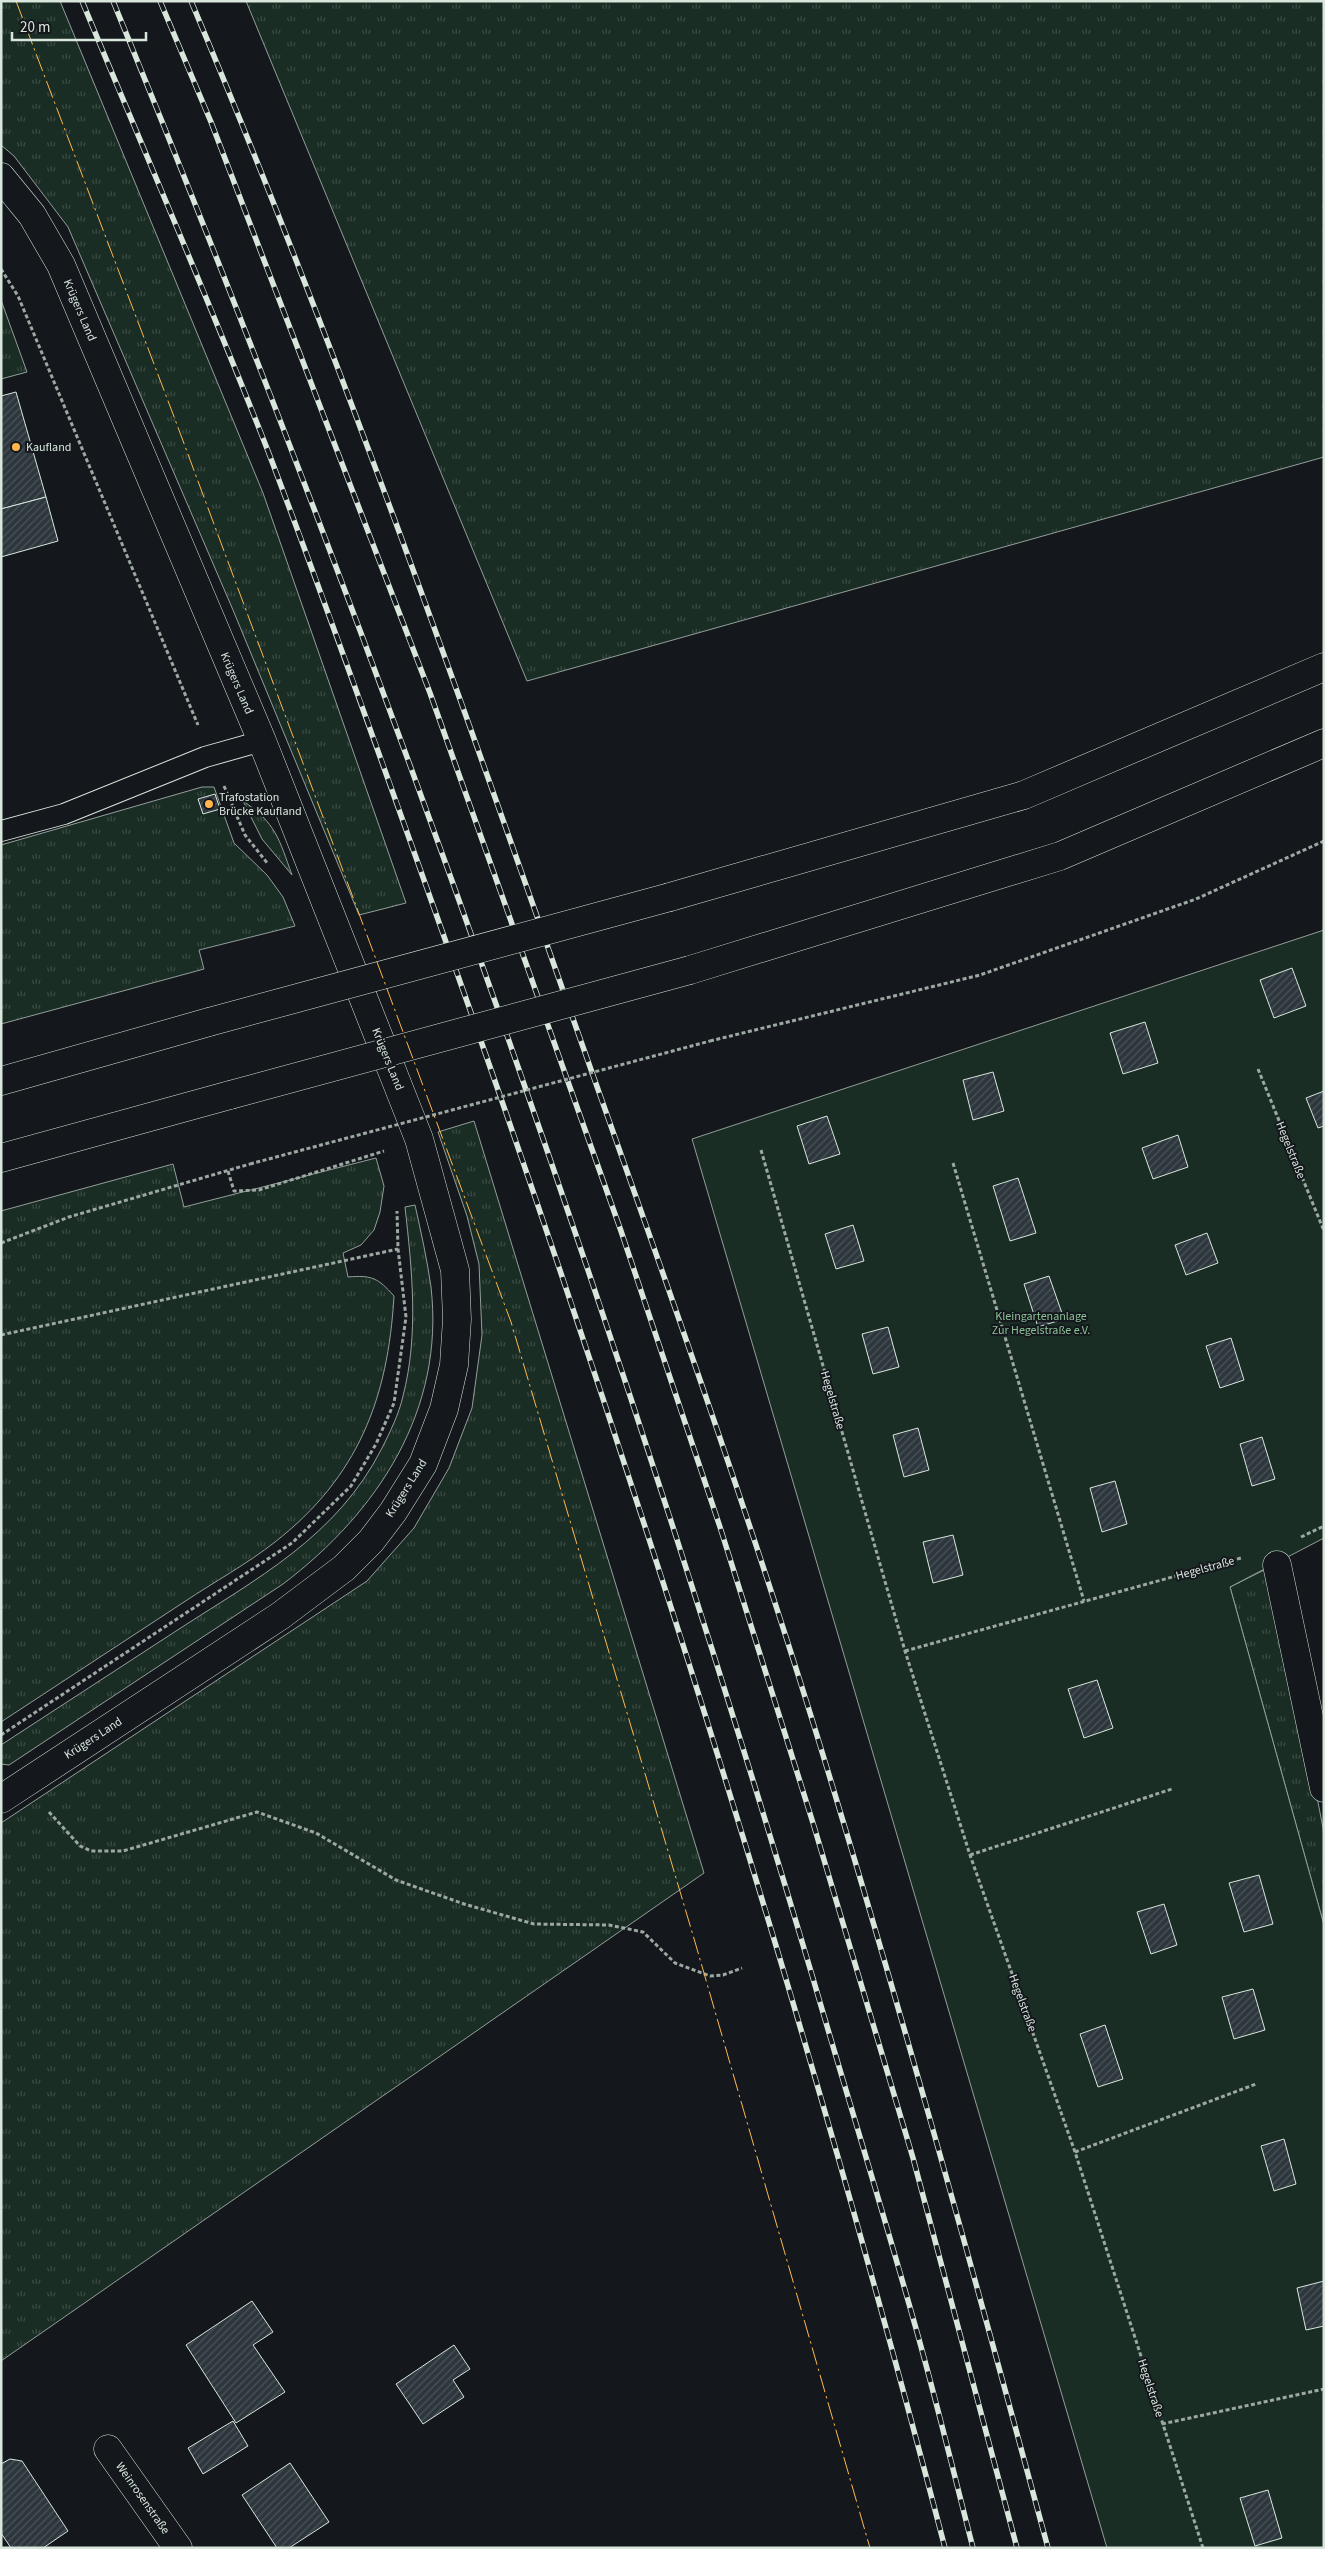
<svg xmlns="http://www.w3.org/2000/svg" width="1325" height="2549" viewBox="0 0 1325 2549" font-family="'Source Sans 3',sans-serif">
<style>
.grass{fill:url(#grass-tufts);stroke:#939e99}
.garden{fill:#1a2d24;stroke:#939e99}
.building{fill:url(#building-hatch);stroke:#d8e6dc}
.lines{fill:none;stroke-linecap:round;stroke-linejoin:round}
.service-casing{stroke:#d8e6dc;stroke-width:22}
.minor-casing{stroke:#d8e6dc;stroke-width:29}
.tertiary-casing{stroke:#d8e6dc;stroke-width:29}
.trunk-casing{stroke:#d8e6dc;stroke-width:29}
.path{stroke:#9da8a2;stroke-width:3;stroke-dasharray:4 2.5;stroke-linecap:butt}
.service{stroke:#14181c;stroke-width:20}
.minor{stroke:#14181c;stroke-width:28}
.tertiary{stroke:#14181c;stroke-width:28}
.trunk{stroke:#14181c;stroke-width:28}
.rail-casing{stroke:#d8e6dc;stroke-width:5.5}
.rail{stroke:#14181c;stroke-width:4;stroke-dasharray:11;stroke-linecap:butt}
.trunk-bridge-casing{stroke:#d8e6dc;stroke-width:29;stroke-linecap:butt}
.path-bridge{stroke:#9da8a2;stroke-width:3;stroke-dasharray:4 2.5;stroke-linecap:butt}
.trunk-bridge{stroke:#14181c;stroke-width:28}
.power{stroke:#ffb74d;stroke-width:1;stroke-dasharray:18 4 2.5 4;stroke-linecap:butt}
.poi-dot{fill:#ffb74d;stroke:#14181c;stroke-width:2}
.labels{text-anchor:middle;stroke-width:4;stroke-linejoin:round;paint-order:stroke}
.street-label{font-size:12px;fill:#d8e6dc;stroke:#14181c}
.poi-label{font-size:12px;fill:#d8e6dc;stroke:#14181c;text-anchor:start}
.park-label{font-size:12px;fill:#8ac095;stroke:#14181c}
</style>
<defs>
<pattern id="grass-tufts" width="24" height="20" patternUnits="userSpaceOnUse" patternTransform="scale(1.25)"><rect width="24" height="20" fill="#1a2d24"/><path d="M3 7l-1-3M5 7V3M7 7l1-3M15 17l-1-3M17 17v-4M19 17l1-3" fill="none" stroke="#3b4b43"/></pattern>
<pattern id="building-hatch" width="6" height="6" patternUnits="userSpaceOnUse" patternTransform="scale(1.25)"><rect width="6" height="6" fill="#2c363c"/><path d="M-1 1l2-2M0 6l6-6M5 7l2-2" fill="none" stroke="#4a5358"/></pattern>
</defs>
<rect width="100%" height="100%" fill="#14181c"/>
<g class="grass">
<path d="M1,1H60L263,493L406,903L359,915L233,610L68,227L14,156L1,145Z"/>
<path d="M246,1H1324V457L527,681Z"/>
<path d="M1,300L27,372L1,379Z"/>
<path d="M202,787H214L234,843L267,875L283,897L295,926L199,950L204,969L1,1024V845Z"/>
<path d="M243,801C276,823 279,839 292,875L262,839Z"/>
<path d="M474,1121L704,1873L1,2361V1823L367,1581L414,1528L449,1468L472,1408L482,1335L479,1264L467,1216L438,1132Z"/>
<path d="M376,1158L384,1186L380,1212L374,1230L361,1245L343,1253L348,1277C372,1275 378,1278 394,1296C388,1399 358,1477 275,1542C247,1564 214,1582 184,1602C123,1642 62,1682 1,1722V1211L173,1164L184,1207Z"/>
<path d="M415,1205C421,1232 427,1259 431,1287C445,1410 378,1512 283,1584L9,1765L1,1764V1745C59,1707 118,1669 176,1631C256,1579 337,1537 382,1448C390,1432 399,1414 403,1396C419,1334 412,1270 405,1207Z"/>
<path d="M1272,1566L1324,1833V1925L1230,1587Z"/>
</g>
<path class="garden" d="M1324,930V1538L1230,1587L1324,1925V2548H1107L692,1139Z"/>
<g class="building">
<path d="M16,392L46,497L1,509V396Z"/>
<path d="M46,497L58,541L1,557V509Z"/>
<path d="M215,794L220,809L203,814L198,799Z"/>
<path d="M1292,968L1306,1006L1274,1018L1260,980Z"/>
<path d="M1145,1022L1158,1063L1123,1074L1110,1033Z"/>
<path d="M993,1072L1004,1111L973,1120L963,1080Z"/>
<path d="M1324,1091V1126L1318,1128L1306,1098Z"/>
<path d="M827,1116L840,1154L809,1164L797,1126Z"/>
<path d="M1178,1135L1188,1167L1153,1179L1142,1148Z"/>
<path d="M1018,1178L1036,1233L1010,1241L993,1186Z"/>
<path d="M853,1225L864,1261L836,1269L825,1234Z"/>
<path d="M1207,1233L1218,1263L1186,1275L1175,1245Z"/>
<path d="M1049,1276L1064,1319L1038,1327L1024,1284Z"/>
<path d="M888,1327L899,1367L873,1374L862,1334Z"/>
<path d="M1231,1338L1244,1380L1220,1388L1206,1346Z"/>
<path d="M918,1428L929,1470L904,1477L893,1435Z"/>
<path d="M1262,1437L1275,1479L1252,1486L1240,1444Z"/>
<path d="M1115,1481L1127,1524L1102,1532L1090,1488Z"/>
<path d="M953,1535L963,1575L933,1583L923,1542Z"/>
<path d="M1097,1680L1113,1728L1084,1738L1068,1689Z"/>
<path d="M1259,1875L1273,1924L1244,1932L1229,1883Z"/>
<path d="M1164,1904L1177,1945L1151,1954L1137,1912Z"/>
<path d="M1253,1989L1265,2030L1234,2039L1222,1997Z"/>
<path d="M1105,2025L1123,2079L1098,2087L1080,2034Z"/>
<path d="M1284,2139L1296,2184L1274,2191L1261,2146Z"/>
<path d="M1324,2281V2326L1306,2330L1297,2288Z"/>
<path d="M252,2301L273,2332L253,2345L285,2392L236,2423L186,2345Z"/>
<path d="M454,2345L470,2369L453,2380L464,2397L423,2424L396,2384Z"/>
<path d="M233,2421L248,2446L203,2474L188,2448Z"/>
<path d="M10,2459L22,2461L68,2531L43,2548H11L1,2533V2464Z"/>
<path d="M290,2463L329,2522L289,2548H277L242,2495Z"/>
<path d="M1268,2490L1282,2538L1255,2546L1240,2498Z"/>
</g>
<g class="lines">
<defs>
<path id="service" d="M1,831L64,814L205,757L262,741"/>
<g id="minor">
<path d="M1277,1565L1324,1788"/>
<path d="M108,2449L178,2548"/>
</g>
<path id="tertiary" d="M1,177L32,215L61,265L262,741L419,1139L455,1270L457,1319L454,1365L444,1409L423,1464L393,1512L371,1541L344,1568L280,1616L1,1799"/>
<g id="trunk">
<path d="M670,897L1024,795L1324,667"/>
<path d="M690,970L1060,856L1324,743"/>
<path d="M1,1081L209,1022"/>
<path d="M1,1158L230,1095"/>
</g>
</defs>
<use href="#service" class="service-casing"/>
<use href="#minor" class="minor-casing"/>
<use href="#tertiary" class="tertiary-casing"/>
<use href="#trunk" class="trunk-casing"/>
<g class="path">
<path d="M1,269L18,296L198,725"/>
<path d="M224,786L245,835L268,864"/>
<path d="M710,1041L980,975L1196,899L1324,841"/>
<path d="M1258,1069L1324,1231"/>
<path d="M761,1150L905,1651L970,1855L1075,2152L1203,2548"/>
<path d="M953,1163L1084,1601"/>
<path d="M228,1171L234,1191L259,1190L384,1151"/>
<path d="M1,1243L69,1217L250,1164"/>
<path d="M1,1335L398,1249"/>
<path d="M1301,1537L1324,1526"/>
<path d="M905,1651L1241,1558"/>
<path d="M1,1735L292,1543L351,1486L376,1444L394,1403L406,1317L398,1249L397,1211"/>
<path d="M49,1812L80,1846L91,1851H123L257,1812L316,1833L396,1880L464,1904L534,1924L609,1925L643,1932L675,1963L710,1976L723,1975L742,1968"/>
<path d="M970,1855L1172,1789"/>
<path d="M1075,2152L1256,2084"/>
<path d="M1162,2424L1324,2389"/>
</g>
<use href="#service" class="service"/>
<use href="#minor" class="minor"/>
<use href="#tertiary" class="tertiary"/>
<use href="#trunk" class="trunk"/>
<defs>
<g id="rail">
<path d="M82,1C144,151 209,300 268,451C340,641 407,832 475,1024C651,1525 811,2033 945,2548"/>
<path d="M113,1C378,647 613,1306 812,1975C846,2092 882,2208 915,2325C936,2399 954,2474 973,2548"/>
<path d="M160,1L211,122L430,693L621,1231L720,1527L813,1823L913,2158L1017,2548"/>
<path d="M191,1C324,317 440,639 553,962C641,1212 732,1462 811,1716C896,1991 973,2270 1048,2548"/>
</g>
</defs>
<use href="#rail" class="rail-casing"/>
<use href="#rail" class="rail"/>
<defs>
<g id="trunk-bridge">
<path d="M209,1022L670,897"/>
<path d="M230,1095L690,970"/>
</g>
</defs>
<use href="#trunk-bridge" class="trunk-bridge-casing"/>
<path class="path-bridge" d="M250,1164L710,1041"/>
<use href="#trunk-bridge" class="trunk-bridge"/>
<path class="power" d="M16,1L173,414L511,1322L695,1942L870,2548"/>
</g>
<g class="poi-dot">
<circle cx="16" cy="447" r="5"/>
<circle cx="209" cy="804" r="5"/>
</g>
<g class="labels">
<g class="street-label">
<text transform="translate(80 310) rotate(67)" y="4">Krügers Land</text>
<text transform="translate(237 683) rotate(67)" y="4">Krügers Land</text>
<text transform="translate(388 1059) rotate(68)" y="4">Krügers Land</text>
<text transform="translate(1291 1150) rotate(68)" y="4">Hegelstraße</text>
<text transform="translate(833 1400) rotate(74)" y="4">Hegelstraße</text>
<text transform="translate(406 1488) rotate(-58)" y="4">Krügers Land</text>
<text transform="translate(1205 1568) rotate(-15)" y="4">Hegelstraße</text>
<text transform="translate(93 1738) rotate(-33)" y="4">Krügers Land</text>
<text transform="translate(1023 2003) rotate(70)" y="4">Hegelstraße</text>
<text transform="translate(1151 2388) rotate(72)" y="4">Hegelstraße</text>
<text transform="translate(143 2498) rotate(55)" y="4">Weinrosenstraße</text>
</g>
<g class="poi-label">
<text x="26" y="451">Kaufland</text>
<text x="219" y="801">Trafostation<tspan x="219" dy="14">Brücke Kaufland</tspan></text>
</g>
<g class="park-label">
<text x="1041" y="1320">Kleingartenanlage<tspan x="1041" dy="14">Zur Hegelstraße e.V.</tspan></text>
</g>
</g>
<rect width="1325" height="2549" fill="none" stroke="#d8e6dc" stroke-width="5"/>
<path d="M12 32v8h134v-8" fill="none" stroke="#d8e6dc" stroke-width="2.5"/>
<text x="20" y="32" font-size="15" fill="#d8e6dc" stroke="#14181c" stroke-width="4" paint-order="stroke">20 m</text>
</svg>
